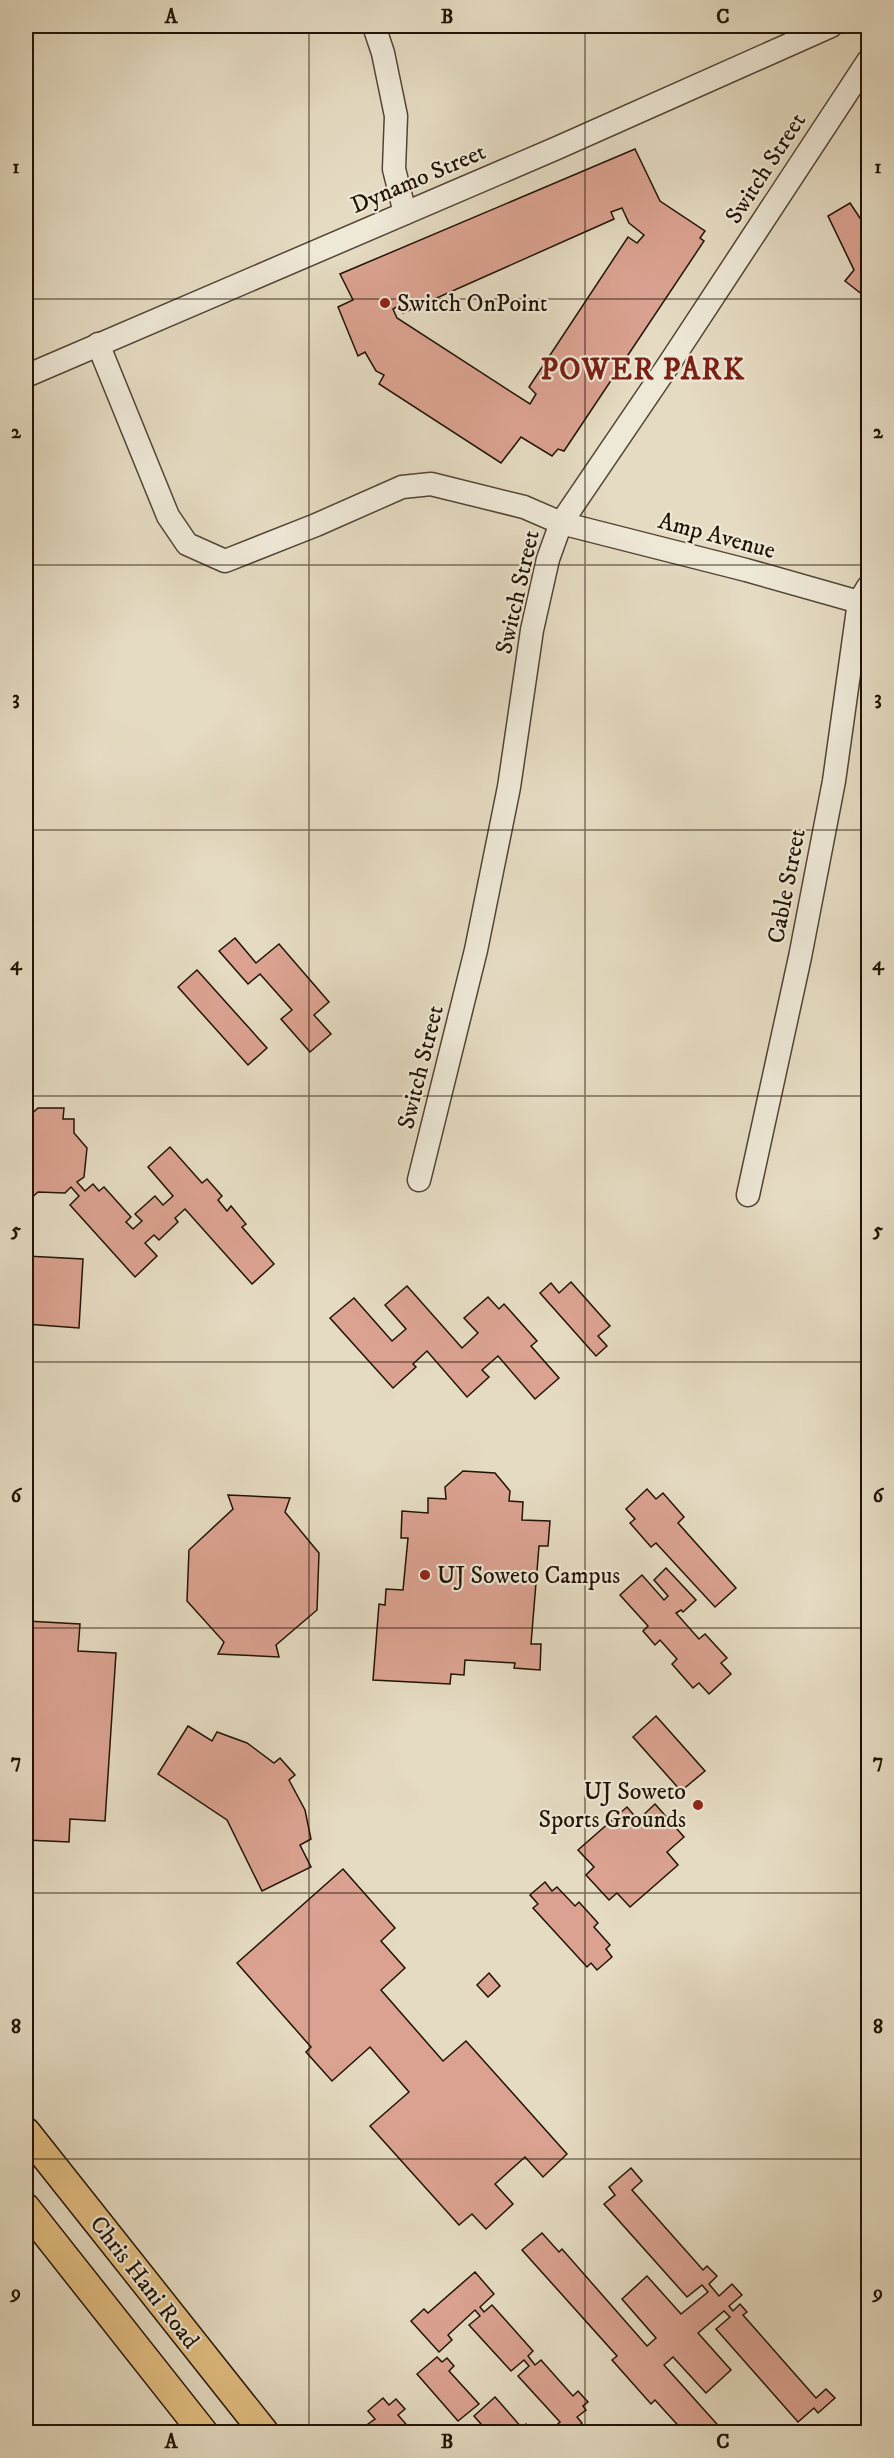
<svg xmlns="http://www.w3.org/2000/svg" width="894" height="2458" viewBox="0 0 894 2458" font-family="'IM FELL DW Pica',serif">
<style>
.building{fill:#dba291;stroke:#211304;stroke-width:1.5;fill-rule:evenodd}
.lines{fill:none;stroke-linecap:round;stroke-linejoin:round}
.minor-casing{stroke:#524534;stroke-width:25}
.major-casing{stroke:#211304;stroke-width:31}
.minor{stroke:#eee8d7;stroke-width:22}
.major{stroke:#e2be81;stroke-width:28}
.grid{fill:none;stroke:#211304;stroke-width:1.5;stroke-opacity:0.55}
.poi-dot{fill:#8f2418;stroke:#eee8d7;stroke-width:2}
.labels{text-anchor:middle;stroke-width:4.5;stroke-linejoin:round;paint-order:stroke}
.street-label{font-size:24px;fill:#211304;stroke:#eee8d7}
.poi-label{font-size:24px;fill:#211304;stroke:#eee8d7;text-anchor:start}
.district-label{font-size:30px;font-weight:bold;letter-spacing:1.5px;fill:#7a1f14;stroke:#eee8d7}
.neatline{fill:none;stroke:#211304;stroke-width:2}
.grid-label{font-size:20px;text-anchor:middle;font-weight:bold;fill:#211304}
</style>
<rect width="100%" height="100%" fill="#e5dbc2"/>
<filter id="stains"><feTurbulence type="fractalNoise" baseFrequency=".00333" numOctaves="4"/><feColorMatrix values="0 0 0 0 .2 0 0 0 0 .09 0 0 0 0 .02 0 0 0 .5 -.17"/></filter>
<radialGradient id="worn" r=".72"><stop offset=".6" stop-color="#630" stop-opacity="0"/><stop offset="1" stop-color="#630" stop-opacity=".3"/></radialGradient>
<g class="building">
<path d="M635,149L660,201L705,231L700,238L704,241L564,451L558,449L552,456L521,437L501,463L379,384L384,375L376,371L365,352L358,356L338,307L353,300L340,274ZM622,208L629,223L644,235L637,243L628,237L529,387L536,394L530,404L397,318L393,309L398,306L403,313L614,219L611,212Z"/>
<path d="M850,203L868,230V299L845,281L854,270L828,216Z"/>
<path d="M235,938L256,963L279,944L329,1002L314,1015L331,1034L310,1052L281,1019L292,1010L260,974L248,984L219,951Z"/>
<path d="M197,970L267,1048L248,1065L178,987Z"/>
<path d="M38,1108H64L63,1119H74V1133L87,1148L84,1177L77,1182L85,1191L93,1184L99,1191L104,1187L131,1217L126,1222L133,1229L142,1221L135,1214L155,1196L163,1205L173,1196L148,1167L170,1147L202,1183L207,1179L222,1196L218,1200L227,1211L231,1206L246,1224L242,1227L274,1264L252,1284L185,1209L175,1218L178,1222L159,1240L154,1235L145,1243L157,1256L135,1277L70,1205L79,1196L71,1187L65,1193L38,1192L28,1201L31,1204L26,1210V1119Z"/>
<path d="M26,1256L83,1259L79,1328L26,1324Z"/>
<path d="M571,1282L610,1326L598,1336L607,1346L596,1356L540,1293L551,1283L559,1293Z"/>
<path d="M407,1286L462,1348L478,1333L464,1318L488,1297L499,1309L504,1304L537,1341L531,1346L559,1378L535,1399L498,1356L482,1370L489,1377L467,1397L427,1351L413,1364L416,1367L393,1388L330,1318L354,1298L392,1341L406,1329L385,1305Z"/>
<path d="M463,1471L495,1473L510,1491L509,1501L523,1502L522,1520L550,1521L548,1546H539L531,1644H541L540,1670L514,1668L515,1663L465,1660L464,1675L451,1674L450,1684L373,1680L379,1604L385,1605L386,1589L403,1590L408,1538H401L402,1511L428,1513V1498L446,1499L445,1487Z"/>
<path d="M647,1489L656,1499L663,1493L684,1517L678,1523L736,1588L715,1607L656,1543L651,1547L630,1523L635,1519L626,1509Z"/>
<path d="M228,1495L290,1498L285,1512L319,1553L317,1610L276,1645L279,1657L218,1654L224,1642L187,1601L189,1550L233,1509Z"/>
<path d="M666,1568L696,1600L683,1612L681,1610L676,1613L699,1639L705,1634L727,1658L721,1663L731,1674L709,1694L699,1683L693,1688L672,1664L677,1659L660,1640L655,1645L643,1631L648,1626L620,1595L642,1575L664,1600L668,1596L654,1580Z"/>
<path d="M26,1621L80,1624L78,1651L116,1653L105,1821L70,1819L69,1842L26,1840Z"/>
<path d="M656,1716L705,1771L681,1791L633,1737Z"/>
<path d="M188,1726L212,1741L217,1732L247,1743L274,1763L280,1758L295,1775L289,1780L305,1810L311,1839L300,1845L311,1867L262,1891L227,1820L158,1774Z"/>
<path d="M655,1804L684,1837L667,1852L678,1865L630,1907L617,1893L609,1900L586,1875L594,1867L578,1850L627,1807L638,1820Z"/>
<path d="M343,1869L395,1928L381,1941L405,1968L381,1990L443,2061L466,2041L567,2154L543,2177L525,2157L495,2184L513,2204L486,2229L472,2214L459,2225L370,2126L409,2092L370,2047L332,2081L306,2052L311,2047L237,1963Z"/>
<path d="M545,1882L552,1891L557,1887L575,1906L579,1902L598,1923L594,1927L610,1945L606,1949L612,1957L597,1970L591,1963L587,1967L533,1908L538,1904L530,1895Z"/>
<path d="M489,1973L500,1986L488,1997L477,1985Z"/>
<path d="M631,2168L642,2181L632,2190L703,2270L707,2266L717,2276L709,2284L719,2296L732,2284L742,2295L729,2306L733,2311L740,2304L747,2312L743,2315L816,2398L826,2389L835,2398L818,2413L814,2408L798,2422L716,2329L730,2317L724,2311L698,2333L731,2370L706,2393L673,2357L664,2365L724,2432H684L655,2400L651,2404L612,2360L617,2356L522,2250L542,2233L559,2252L562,2249L647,2346L656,2338L622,2299L647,2276L681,2314L708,2292L702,2285L687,2297L604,2204L615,2195L609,2187Z"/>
<path d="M475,2272L494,2294L480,2307L484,2312L492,2305L533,2351L528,2356L535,2365L541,2360L573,2396L578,2391L588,2402L583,2406L586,2410L577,2417L582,2423L572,2432L550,2431L560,2422L518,2376L529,2366L524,2360L511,2371L469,2325L480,2316L475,2310L448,2335L452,2340L439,2352L411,2321L424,2309L428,2313Z"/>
<path d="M437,2357L442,2362L447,2358L454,2366L449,2371L479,2404L458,2421L417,2374Z"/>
<path d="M495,2397L522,2428L526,2424L534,2432H488L474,2416Z"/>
<path d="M383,2398L389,2405L396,2399L405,2409L398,2415L413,2432H387L383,2429L376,2432L368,2424L375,2419L368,2411Z"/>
</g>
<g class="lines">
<defs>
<g id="minor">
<path d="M374,26L383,53L396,116L394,169L405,213"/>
<path d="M98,344L168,516L187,544L225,561L316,525L402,487L431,484L524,507L561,523L746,570L859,602"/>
<path d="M26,376L557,148L831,26"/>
<path d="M419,1180L476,950L509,787L532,630L548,559L561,523L669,364L868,61"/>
<path d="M748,1195L800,957L834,781L859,602L868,587"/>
</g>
<g id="major">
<path d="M26,2132L264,2432"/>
<path d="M26,2208L203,2432"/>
</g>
</defs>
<use href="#minor" class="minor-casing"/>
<use href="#major" class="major-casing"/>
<use href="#minor" class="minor"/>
<use href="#major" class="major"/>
</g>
<path class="grid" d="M309,26V2432M585,26V2432M26,299H868M26,565H868M26,830H868M26,1096H868M26,1362H868M26,1628H868M26,1893H868M26,2159H868"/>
<g class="poi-dot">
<circle cx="385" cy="303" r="6"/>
<circle cx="425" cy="1575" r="6"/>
<circle cx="698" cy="1805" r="6"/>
</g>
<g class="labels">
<g class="street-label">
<text transform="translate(765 168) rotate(-57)" y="8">Switch Street</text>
<text transform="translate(418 178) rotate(-23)" y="8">Dynamo Street</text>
<text transform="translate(717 535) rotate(15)" y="8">Amp Avenue</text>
<text transform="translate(517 592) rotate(-77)" y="8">Switch Street</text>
<text transform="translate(786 886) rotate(-79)" y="8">Cable Street</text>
<text transform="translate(420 1067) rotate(-76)" y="8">Switch Street</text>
<text transform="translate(145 2282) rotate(52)" y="8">Chris Hani Road</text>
</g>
<g class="poi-label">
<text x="397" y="311">Switch OnPoint</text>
<text x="437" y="1583">UJ Soweto Campus</text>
<text x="686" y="1799" text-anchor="end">UJ Soweto<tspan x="686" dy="28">Sports Grounds</tspan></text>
</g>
<g class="district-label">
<text x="643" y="379">POWER PARK</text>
</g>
</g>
<rect width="894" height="2458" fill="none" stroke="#e5dbc2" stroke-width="66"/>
<rect x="33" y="33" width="828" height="2392" class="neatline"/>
<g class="grid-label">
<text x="171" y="23">A</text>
<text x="447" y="23">B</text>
<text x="723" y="23">C</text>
<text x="16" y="173">1</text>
<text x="878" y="173">1</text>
<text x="16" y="438">2</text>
<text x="878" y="438">2</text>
<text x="16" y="704">3</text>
<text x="878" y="704">3</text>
<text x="16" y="970">4</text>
<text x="878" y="970">4</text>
<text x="16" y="1236">5</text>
<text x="878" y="1236">5</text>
<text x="16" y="1502">6</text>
<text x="878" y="1502">6</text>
<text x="16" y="1767">7</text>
<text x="878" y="1767">7</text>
<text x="16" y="2033">8</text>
<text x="878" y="2033">8</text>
<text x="16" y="2299">9</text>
<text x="878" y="2299">9</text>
<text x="171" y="2448">A</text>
<text x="447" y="2448">B</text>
<text x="723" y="2448">C</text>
</g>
<rect width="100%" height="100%" filter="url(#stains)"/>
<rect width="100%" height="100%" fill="url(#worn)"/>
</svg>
